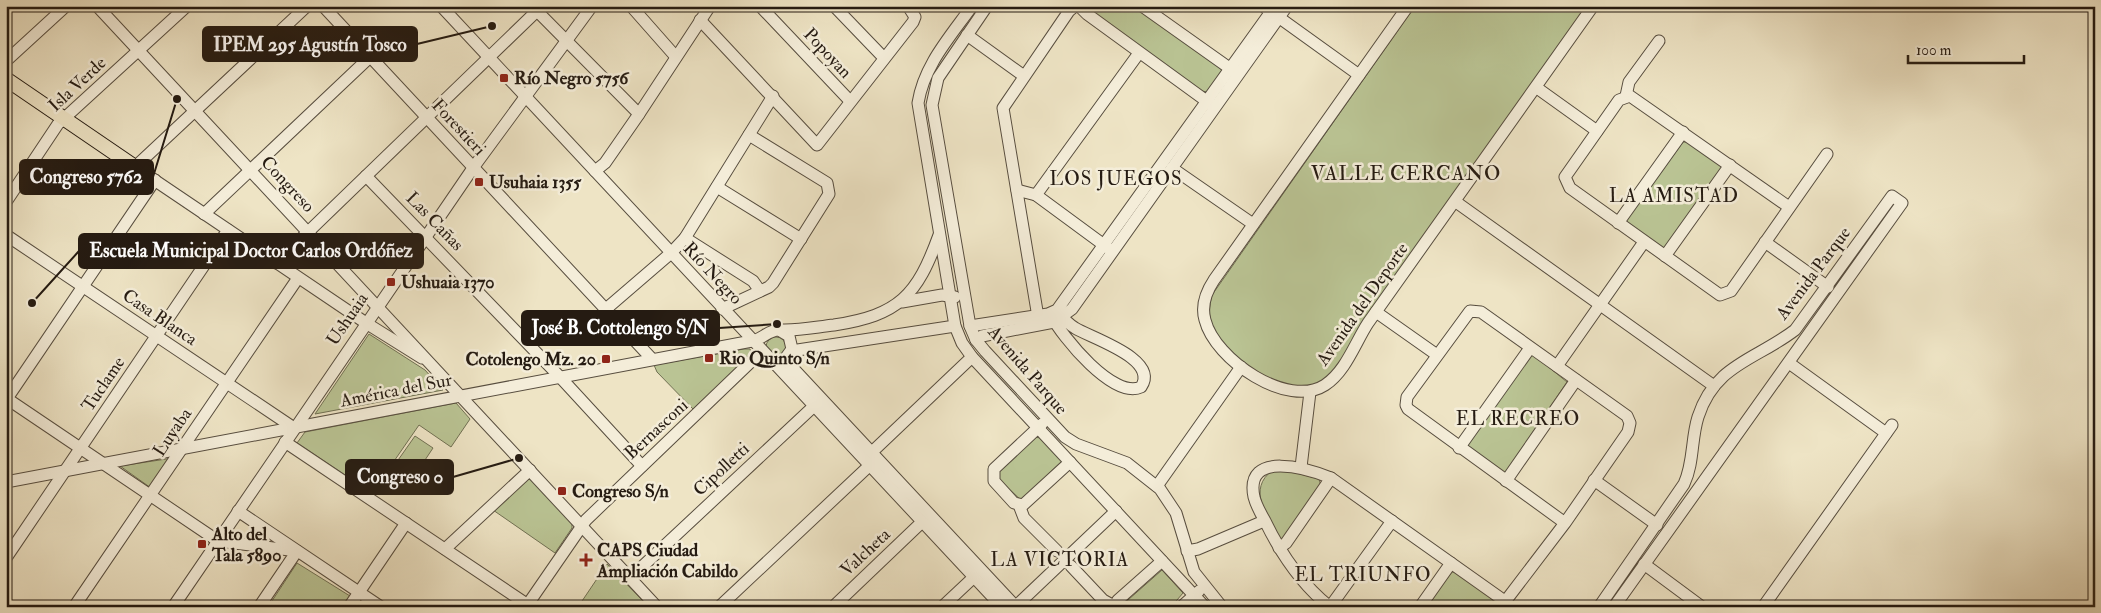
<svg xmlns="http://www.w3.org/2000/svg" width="2101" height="613" viewBox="0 0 2101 613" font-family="'IM FELL Double Pica',serif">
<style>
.green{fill:#bac494;stroke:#707053}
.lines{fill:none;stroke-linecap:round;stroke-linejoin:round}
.minor-casing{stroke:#574d3f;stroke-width:13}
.major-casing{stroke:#251b12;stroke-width:16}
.minor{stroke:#f4edd9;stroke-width:11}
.major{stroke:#eee4c5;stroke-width:14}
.poi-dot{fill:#8f2418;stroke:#f4edd9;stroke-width:2}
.labels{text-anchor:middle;stroke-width:5;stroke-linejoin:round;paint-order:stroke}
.street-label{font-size:18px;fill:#251b12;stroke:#f4edd9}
.poi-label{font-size:18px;font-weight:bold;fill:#251b12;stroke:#f4edd9;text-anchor:start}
.neighbourhood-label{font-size:19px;letter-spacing:1px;fill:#251b12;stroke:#f4edd9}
.quarter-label{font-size:20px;letter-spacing:1px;fill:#251b12;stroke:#f4edd9}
.leader{fill:none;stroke:#251b12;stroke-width:2}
.callout-dot{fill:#251b12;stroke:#f4edd9;stroke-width:2}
.callout{fill:#251b12;stroke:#251b12;stroke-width:2}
.callout-label{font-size:19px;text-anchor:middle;font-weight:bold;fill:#fff}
</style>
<rect width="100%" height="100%" fill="#eee4c5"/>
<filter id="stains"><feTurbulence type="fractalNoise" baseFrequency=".004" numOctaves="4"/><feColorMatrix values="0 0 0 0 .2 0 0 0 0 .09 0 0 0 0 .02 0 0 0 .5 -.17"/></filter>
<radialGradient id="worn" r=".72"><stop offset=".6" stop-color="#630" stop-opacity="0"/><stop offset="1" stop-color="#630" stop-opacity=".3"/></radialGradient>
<g class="green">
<path d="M1092,6H1135L1218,65L1222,71L1208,92L1201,91L1091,11Z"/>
<path d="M1415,6H1590L1347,357C1334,371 1321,390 1300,388C1270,386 1227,355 1213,329C1208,318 1209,306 1212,295Z"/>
<path d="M1683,142H1687L1722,167L1664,248L1625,222Z"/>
<path d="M369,334L425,370L443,390L315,414Z"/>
<circle cx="776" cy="347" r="10"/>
<path d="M744,349H750L752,355L693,409L657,372L654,365Z"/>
<path d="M1531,355L1535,356L1567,382L1505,473L1467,445Z"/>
<path d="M456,403L470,419L451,447L419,425L372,493L297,443L305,432Z"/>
<path d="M415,436L433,448L415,475L396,463Z"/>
<path d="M1034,437L1041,438L1062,461L1021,500L997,478L998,472Z"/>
<path d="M173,458L151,488L120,466Z"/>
<path d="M1273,470H1285L1319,479L1321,486L1283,540L1279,539C1268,516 1246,489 1273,470Z"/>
<path d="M532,479L572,521V528L555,553L493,510L525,480Z"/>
<path d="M297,563L350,596L343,607H268Z"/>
<path d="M607,564L649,607H578Z"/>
<path d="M1162,570L1183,593L1171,607H1120Z"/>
<path d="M1452,572H1457L1493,599L1492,607H1425Z"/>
</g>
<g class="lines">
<defs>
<g id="minor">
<path d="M97,6L657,607"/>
<path d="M307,6L135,167L366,323L422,358"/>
<path d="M323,6L652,359"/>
<path d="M441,6L1002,607"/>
<path d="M631,6L676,57"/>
<path d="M760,6L850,101"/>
<path d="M834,6L884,58"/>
<path d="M972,6C950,37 924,65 918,103L955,326L962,343L972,357L1205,607"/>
<path d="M987,6L938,78L932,105L970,326L976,340L985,351L1065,437L1076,444L1127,463L1160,489L1176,513L1194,572L1222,607"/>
<path d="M1079,6L1087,14L1212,105"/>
<path d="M1142,6L1235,72"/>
<path d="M1263,6L1359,75"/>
<path d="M1408,6L1214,280C1206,292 1201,306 1205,320C1215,360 1288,409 1325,385C1346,371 1355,343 1368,323L1593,6"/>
<path d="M537,11L639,114"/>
<path d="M700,20L817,145L913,22L915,17L908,6"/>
<path d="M967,35L1024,76"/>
<path d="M6,61L66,6"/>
<path d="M1537,88L1597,131"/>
<path d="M1626,96L1629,82L1659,41"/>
<path d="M1172,168L1253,224"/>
<path d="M595,171L605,163L639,114L710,6"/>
<path d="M366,176L560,377L642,466"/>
<path d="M717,187L801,239"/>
<path d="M1017,190L1036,195L1108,248"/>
<path d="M1036,195L1139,53"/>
<path d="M6,202L58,124L187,6"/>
<path d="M1456,202L1714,386"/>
<path d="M1789,207L1630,96L1619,100L1565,177L1570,188L1720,295L1731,291L1827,154"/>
<path d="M204,214L370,57"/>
<path d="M1618,223L1683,132"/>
<path d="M6,235L294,428"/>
<path d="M685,238L753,281L760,291"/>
<path d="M1765,242L1828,287"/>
<path d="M1665,256L1730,165"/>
<path d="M276,263L542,6"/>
<path d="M902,302L942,295L955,297"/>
<path d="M606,309L671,253L685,238L773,96"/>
<path d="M722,309L769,287L773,283L829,194L827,183L749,135"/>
<path d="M1376,312L1437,355"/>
<path d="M1051,315C1062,337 1114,400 1141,387C1160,359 1091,338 1075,328C1068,324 1063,318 1058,312"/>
<path d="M1039,323L1003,108L1069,11L1075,6"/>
<path d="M970,326L1048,314L1057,310L1275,6"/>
<path d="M780,330C798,331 816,327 834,325C899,315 917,296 939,235"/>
<path d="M976,340L982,336L1054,322L1072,309L1287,6"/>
<path d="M791,351L955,326"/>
<path d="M789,356L790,365L1016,607"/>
<path d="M1789,363L1886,433"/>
<path d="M1557,366L1644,242"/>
<path d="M6,398L218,541L297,551L259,607"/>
<path d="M6,400L155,180"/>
<path d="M1042,424L994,469V481L1014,503L1023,505L1070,462"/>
<path d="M285,442L531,607"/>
<path d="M1459,448L1530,348"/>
<path d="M872,452L972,357"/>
<path d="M1301,467L1310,392"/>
<path d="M1594,480L1657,525"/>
<path d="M1506,481L1576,380"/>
<path d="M6,482L752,341C763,339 768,330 779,330L789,336L792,349L784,360L771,361"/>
<path d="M1157,486L1241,367"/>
<path d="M1019,505L1024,518L1057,551"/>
<path d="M238,511L381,607"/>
<path d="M1279,548L1286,543L1331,478"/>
<path d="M445,549L530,470"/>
<path d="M1187,551L1198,549L1264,521"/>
<path d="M6,558L228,230"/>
<path d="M1644,564L1702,607"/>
<path d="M1071,566L1103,600L1114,606"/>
<path d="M630,578L813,407"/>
<path d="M1016,606L1116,511"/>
<path d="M74,607L298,278"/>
<path d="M173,607L473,168L592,6"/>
<path d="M349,607L406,523"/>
<path d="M526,607L586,520L761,352"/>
<path d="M719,607L869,466"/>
<path d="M833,607L922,522"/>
<path d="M942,607L974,577"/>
<path d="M1114,607L1118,600L1162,561"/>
<path d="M1181,607L1199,591"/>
<path d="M1330,607C1301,584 1281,554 1265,521C1261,514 1256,505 1254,497C1244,449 1309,469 1331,478L1506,602"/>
<path d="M1330,607L1392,521"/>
<path d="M1420,607L1451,563"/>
<path d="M1501,607L1565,523L1628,432L1630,423L1627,416L1481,312L1470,311L1407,397L1406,405L1408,409L1565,523"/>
<path d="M1599,607L1684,484C1694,463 1691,439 1698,417C1715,364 1756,360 1795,330L1892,196L1902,203L1614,607"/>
<path d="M1763,607L1892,425"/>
</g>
<path id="major" d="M6,79L135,167"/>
</defs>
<use href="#minor" class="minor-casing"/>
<use href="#major" class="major-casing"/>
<use href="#minor" class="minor"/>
<use href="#major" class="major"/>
</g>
<g class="poi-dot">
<rect x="499" y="73" width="10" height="10" rx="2.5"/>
<rect x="474" y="177" width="10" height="10" rx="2.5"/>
<rect x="386" y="277" width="10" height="10" rx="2.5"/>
<rect x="704" y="353" width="10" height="10" rx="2.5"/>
<rect x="601" y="354" width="10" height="10" rx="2.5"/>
<rect x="557" y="486" width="10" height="10" rx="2.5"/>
<rect x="197" y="539" width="10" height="10" rx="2.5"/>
<path d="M583.5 552.5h5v5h5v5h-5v5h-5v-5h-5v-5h5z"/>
</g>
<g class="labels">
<g class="street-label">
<text transform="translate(828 53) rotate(47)" y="6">Popoyan</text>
<text transform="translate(77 84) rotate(-43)" y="6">Isla Verde</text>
<text transform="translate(459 127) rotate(47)" y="6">Forestieri</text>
<text transform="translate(288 184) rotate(47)" y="6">Congreso</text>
<text transform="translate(435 221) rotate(46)" y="6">Las Cañas</text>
<text transform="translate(713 273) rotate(47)" y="6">Río Negro</text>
<text transform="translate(1813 273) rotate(-53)" y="6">Avenida Parque</text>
<text transform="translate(1362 304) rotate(-55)" y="6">Avenida del Deporte</text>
<text transform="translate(160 317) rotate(34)" y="6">Casa Blanca</text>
<text transform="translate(347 319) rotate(-56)" y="6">Ushuaia</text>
<text transform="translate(1028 370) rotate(49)" y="6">Avenida Parque</text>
<text transform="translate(103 384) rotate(-56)" y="6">Tuclame</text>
<text transform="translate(396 390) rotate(-11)" y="6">América del Sur</text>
<text transform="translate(656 429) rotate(-43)" y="6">Bernasconi</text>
<text transform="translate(172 432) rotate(-56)" y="6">Luyaba</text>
<text transform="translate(721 469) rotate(-43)" y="6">Cipolletti</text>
<text transform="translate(865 552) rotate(-43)" y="6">Valcheta</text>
</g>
<g class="poi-label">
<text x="514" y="84">Río Negro 5756</text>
<text x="489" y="188">Usuhaia 1355</text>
<text x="401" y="288">Ushuaia 1370</text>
<text x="719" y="364">Rio Quinto S/n</text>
<text x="596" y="365" text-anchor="end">Cotolengo Mz. 20</text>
<text x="572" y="497">Congreso S/n</text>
<text x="212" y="540">Alto del<tspan x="212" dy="21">Tala 5890</tspan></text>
<text x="597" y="556">CAPS Ciudad<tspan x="597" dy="21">Ampliación Cabildo</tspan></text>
</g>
<g class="neighbourhood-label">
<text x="1116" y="185">LOS JUEGOS</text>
<text x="1674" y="202">LA AMISTAD</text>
<text x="1518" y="425">EL RECREO</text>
<text x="1060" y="566">LA VICTORIA</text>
<text x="1363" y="581">EL TRIUNFO</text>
</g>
<g class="quarter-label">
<text x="1406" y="180">VALLE CERCANO</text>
</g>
</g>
<path class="leader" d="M492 26L417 44M177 99L153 177M32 303L79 251M777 324L719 328M519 458L453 477"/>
<g class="callout-dot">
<circle cx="492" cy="26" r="5"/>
<circle cx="177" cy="99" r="5"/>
<circle cx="32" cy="303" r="5"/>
<circle cx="777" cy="324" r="5"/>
<circle cx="519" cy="458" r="5"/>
</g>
<g class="callout">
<rect x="203" y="27" width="214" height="34" rx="5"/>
<rect x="20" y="160" width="133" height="34" rx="5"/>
<rect x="79" y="234" width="344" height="34" rx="5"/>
<rect x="522" y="311" width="197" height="34" rx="5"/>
<rect x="346" y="460" width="107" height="34" rx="5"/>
</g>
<g class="callout-label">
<text x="310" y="51">IPEM 295 Agustín Tosco</text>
<text x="86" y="183">Congreso 5762</text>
<text x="251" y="257">Escuela Municipal Doctor Carlos Ordóñez</text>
<text x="620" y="334">José B. Cottolengo S/N</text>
<text x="400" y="483">Congreso 0</text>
</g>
<rect width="2101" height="613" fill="none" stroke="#eee4c5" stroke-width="25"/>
<rect x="8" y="8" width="2086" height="598" fill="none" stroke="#251b12" stroke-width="2.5"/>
<rect x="12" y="12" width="2076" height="588" fill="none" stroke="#251b12"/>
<path d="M1908 55v8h116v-8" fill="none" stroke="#251b12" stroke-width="2.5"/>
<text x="1916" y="55" font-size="15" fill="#251b12" stroke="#f4edd9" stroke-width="4" paint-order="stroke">100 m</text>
<rect width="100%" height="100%" filter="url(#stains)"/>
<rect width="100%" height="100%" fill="url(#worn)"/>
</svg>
